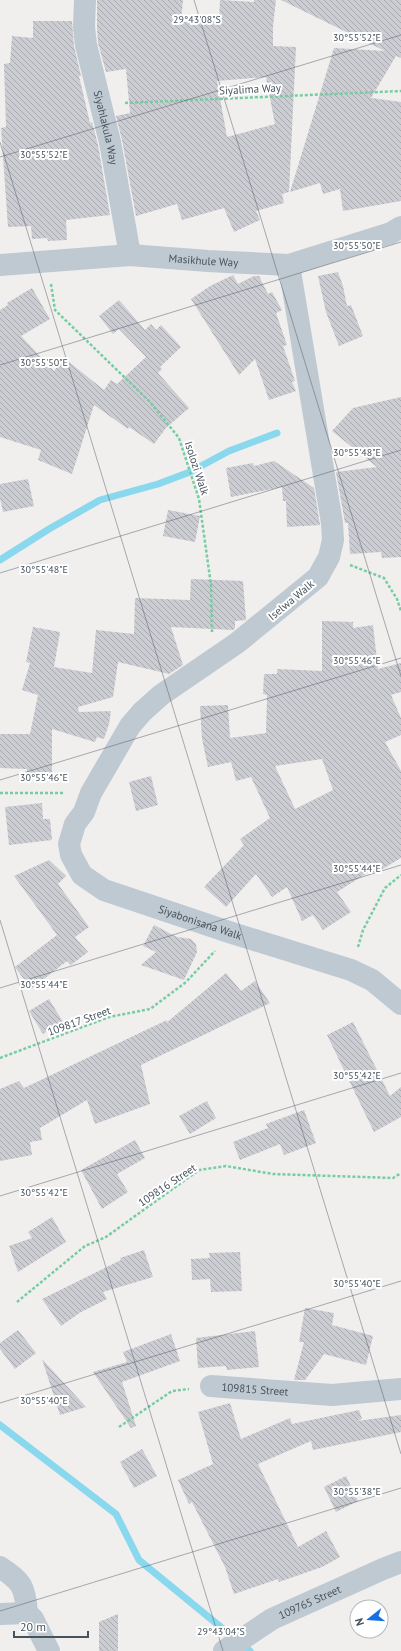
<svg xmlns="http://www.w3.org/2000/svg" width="401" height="1651" viewBox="0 0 401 1651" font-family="'PT Sans',sans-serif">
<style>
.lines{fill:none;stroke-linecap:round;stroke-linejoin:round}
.stream{stroke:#89d8ed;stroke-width:7}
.building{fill:url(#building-back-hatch);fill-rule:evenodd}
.path{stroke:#74cea1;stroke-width:2.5;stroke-dasharray:3 2;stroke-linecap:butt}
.minor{stroke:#bfc9d1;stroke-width:22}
.ticks{fill:none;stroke:#46525c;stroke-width:1;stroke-opacity:0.45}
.labels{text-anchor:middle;stroke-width:4;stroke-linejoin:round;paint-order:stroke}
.street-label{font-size:11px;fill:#46525c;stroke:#fff}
.ticks-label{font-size:10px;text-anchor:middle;fill:#46525c;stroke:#fff;stroke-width:4;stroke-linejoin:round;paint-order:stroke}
</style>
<defs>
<pattern id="building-back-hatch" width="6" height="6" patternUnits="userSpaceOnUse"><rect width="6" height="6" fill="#cbcdd3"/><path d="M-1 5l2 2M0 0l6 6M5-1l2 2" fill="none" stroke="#a7a9ae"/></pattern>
</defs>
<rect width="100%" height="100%" fill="#f1eeee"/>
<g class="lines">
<g class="stream">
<path d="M0,560L49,529L100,500L158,484L190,472L229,451L277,433"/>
<path d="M0,1425L116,1514L139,1560L250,1651"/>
</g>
</g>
<g class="building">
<path d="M97,0H183L181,22L219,21L220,0L254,2V0H276L273,26V46L296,47L289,192L282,194L284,203L256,211L260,220L234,232L224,208L182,220L177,204L136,216L122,140L116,116L130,113L126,69L106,72L98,43L97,27ZM266,77L275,124L227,137L217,81Z"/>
<path d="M281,0H401V58L396,56L371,98L401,102V201L343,211L340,189L323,194L320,183L290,192L334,48L385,51Z"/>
<path d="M33,21H72L74,46L81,76H79L90,123L92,122L98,145L110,215L66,220L67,240L48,241L47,238L32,239L31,226L8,227L1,128L6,127L4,64L10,63L12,36L33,38Z"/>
<path d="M338,272L343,286L347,306L351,305L363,336L339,346L326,312L318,276Z"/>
<path d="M233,275L238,284L254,276H259L268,294L272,292L282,310L276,313L287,345L283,346L295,381L292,382L296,391L269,400L255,359L239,375L191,299L210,286Z"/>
<path d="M32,288L50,319L21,336L54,371L64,358L104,390L111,380L117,384L146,357L119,329L113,334L99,316L119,300L145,330L151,324L156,330L161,325L181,347L160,367L162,369L158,373L189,408L166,428L154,444L129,427L128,429L94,405L72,474L38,460L41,450L0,437V310L8,305L7,303Z"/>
<path d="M401,397V557L382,558L381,552L350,554L348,523H345L336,472L377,467L332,431L353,408Z"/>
<path d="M274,461L314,488L320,525L287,527L286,501H283L282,487L231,497L226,468L253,463L254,466Z"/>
<path d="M28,479L34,506L3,512L0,498V484Z"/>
<path d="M168,510L200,516L195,542L163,536Z"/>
<path d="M191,579L243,581L246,620L235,621V628L233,630L171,627L183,665L169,674L118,662L113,697L78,707L79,712L111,711L109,724L104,739L97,737L95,742L52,729V773H27V769L0,768V734H30L38,695L22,690L30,663L26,662L33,627L60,632L54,667L92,673L96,630L134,634L135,598L190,600Z"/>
<path d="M322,621L353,622V628L373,625L378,669L401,663V692L391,695L401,718V735L385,742L401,771V858L374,874L372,870L337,892L351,912L323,930L313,915L302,921L287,887L272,897L256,874L226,907L204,887L244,845L240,839L270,818L251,777L236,781L231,762L208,767L202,739L200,706L228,705L230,738L266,733L267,695L263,694L264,674H277V669L322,671ZM322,759L333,790L295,809L275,766Z"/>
<path d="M151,776L158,805L136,811L129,782Z"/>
<path d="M42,803L43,819H50L52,840L9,845L5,807Z"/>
<path d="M49,860L66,876L58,884L89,927L75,937L88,952L71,965L67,961L31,989L15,967L57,935L14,876Z"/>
<path d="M154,925L177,937L191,939L196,944L197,952L184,980L141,965L156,952L143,946Z"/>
<path d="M226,973L241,991L255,981L270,1003L141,1065L150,1104L95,1124L87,1100L40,1128L42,1140L30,1142L32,1155L0,1161V1089L19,1081L24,1088L167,1020L166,1023Z"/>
<path d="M49,999L63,1022L43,1034L29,1011Z"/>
<path d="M353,1022L390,1096L401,1087V1117L374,1132L327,1035Z"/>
<path d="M207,1101L216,1118L190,1134L179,1116Z"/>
<path d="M304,1110L316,1143L284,1155L280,1144L240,1160L233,1142L268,1128L266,1124Z"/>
<path d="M135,1140L145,1158L117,1174L128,1192L102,1209L81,1170Z"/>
<path d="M52,1217L66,1242L18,1272L9,1246L32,1238L28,1232Z"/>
<path d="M144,1250L153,1277L103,1292L107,1299L81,1312L61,1326L42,1299L121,1260L120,1258Z"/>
<path d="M240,1252L242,1291L211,1292L210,1279L192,1280L191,1259L210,1258L209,1253Z"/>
<path d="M305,1308L334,1313L332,1325L373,1336L366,1365L324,1354L305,1380H294L304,1342H299Z"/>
<path d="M18,1330L36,1353L15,1369L0,1349V1343Z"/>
<path d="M255,1331L259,1367L227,1370L226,1366L198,1368L196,1338Z"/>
<path d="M171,1334L180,1361L122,1382L136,1426L131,1428L93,1372L127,1362L123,1352Z"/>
<path d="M42,1359L86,1407L60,1415Z"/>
<path d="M230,1403L241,1439L290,1418L292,1424L359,1410L362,1419L357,1421L401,1415V1432L313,1450L311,1441L258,1464L298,1547L326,1531L340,1557L322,1567L279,1582L278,1579L234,1594L225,1567L192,1502L189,1504L178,1480L213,1464L198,1412Z"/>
<path d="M142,1449L157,1476L134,1488L120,1462Z"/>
<path d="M346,1476L358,1501L336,1512L324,1487Z"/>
<path d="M118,1614V1651H99V1622Z"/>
</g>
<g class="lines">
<g class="path">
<path d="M125,103L401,91"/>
<path d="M51,284L55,310L150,402L179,438L199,499L211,585L212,632"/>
<path d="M350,565L384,578L397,599L401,611"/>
<path d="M0,793H65"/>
<path d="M358,947L363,930L385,888L401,875"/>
<path d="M0,1058L109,1017L150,1009L186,982L215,951"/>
<path d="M17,1302L85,1246L106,1237L199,1170L226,1166L273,1174L393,1178L401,1173"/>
<path d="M119,1427L172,1391L189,1389"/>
</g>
<g class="minor">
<path id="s1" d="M85,0L84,27L86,45L110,142L130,255"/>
<path id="s2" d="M0,265L130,255L208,261L289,265L391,233L401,227"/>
<path id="s3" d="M289,265L332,523L333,540L329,557L318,577L237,643L161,695L142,712L130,726L91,793L84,812L75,824L69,844L71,855L82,875L104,890L232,933L351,970L372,980L401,1004"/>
<path id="s4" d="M211,1386L332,1395L401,1389"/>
<path d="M0,1567C22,1582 25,1586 27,1613"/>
<path d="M0,1614L27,1613L33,1619L49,1651"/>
<path id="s5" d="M224,1651L272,1619L383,1569L401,1562"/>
</g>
</g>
<path class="ticks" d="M194,0L401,676M0,142L401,1454M0,157L401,35M0,365L401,242M0,573L401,450M0,780L401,658M0,920L223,1651M0,988L401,865M0,1196L401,1073M0,1403L401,1281M0,1611L401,1488"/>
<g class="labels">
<g class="street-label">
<text transform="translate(250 89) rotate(-3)" y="4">Siyalima Way</text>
<text dy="4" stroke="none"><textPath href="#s1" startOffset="130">Siyahlakula Way</textPath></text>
<text dy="4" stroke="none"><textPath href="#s2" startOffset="204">Masikhule Way</textPath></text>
<text transform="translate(197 468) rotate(72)" y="4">Isolozi Walk</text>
<text transform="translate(291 600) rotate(-40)" y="4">Iselwa Walk</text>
<text dy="4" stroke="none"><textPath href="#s3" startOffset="855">Siyabonisana Walk</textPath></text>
<text transform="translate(79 1021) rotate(-20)" y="4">109817 Street</text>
<text transform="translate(167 1185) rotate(-34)" y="4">109816 Street</text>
<text dy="4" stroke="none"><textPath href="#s4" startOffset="44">109815 Street</textPath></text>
<text dy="4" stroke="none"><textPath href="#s5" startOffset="99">109765 Street</textPath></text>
</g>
</g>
<g class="ticks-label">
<text x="197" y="23">29°43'08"S</text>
<text x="357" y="41">30°55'52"E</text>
<text x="44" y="158">30°55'52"E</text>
<text x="357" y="249">30°55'50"E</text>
<text x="44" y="366">30°55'50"E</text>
<text x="357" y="456">30°55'48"E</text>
<text x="44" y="573">30°55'48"E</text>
<text x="357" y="664">30°55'46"E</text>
<text x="44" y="781">30°55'46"E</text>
<text x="357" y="872">30°55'44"E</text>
<text x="44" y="988">30°55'44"E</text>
<text x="357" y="1079">30°55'42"E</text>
<text x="44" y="1196">30°55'42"E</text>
<text x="357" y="1287">30°55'40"E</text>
<text x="44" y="1404">30°55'40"E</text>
<text x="357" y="1495">30°55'38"E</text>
<text x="221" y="1635">29°43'04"S</text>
</g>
<g transform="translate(369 1619) rotate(253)"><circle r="19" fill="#ffffff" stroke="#b5babe"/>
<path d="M0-3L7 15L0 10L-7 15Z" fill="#1770e2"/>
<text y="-6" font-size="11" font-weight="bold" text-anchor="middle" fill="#46525c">N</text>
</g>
<path d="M14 1631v6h74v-6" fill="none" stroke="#46525c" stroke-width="2"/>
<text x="20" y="1631" font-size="12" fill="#46525c" stroke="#ffffff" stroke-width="3" paint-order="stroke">20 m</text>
</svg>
